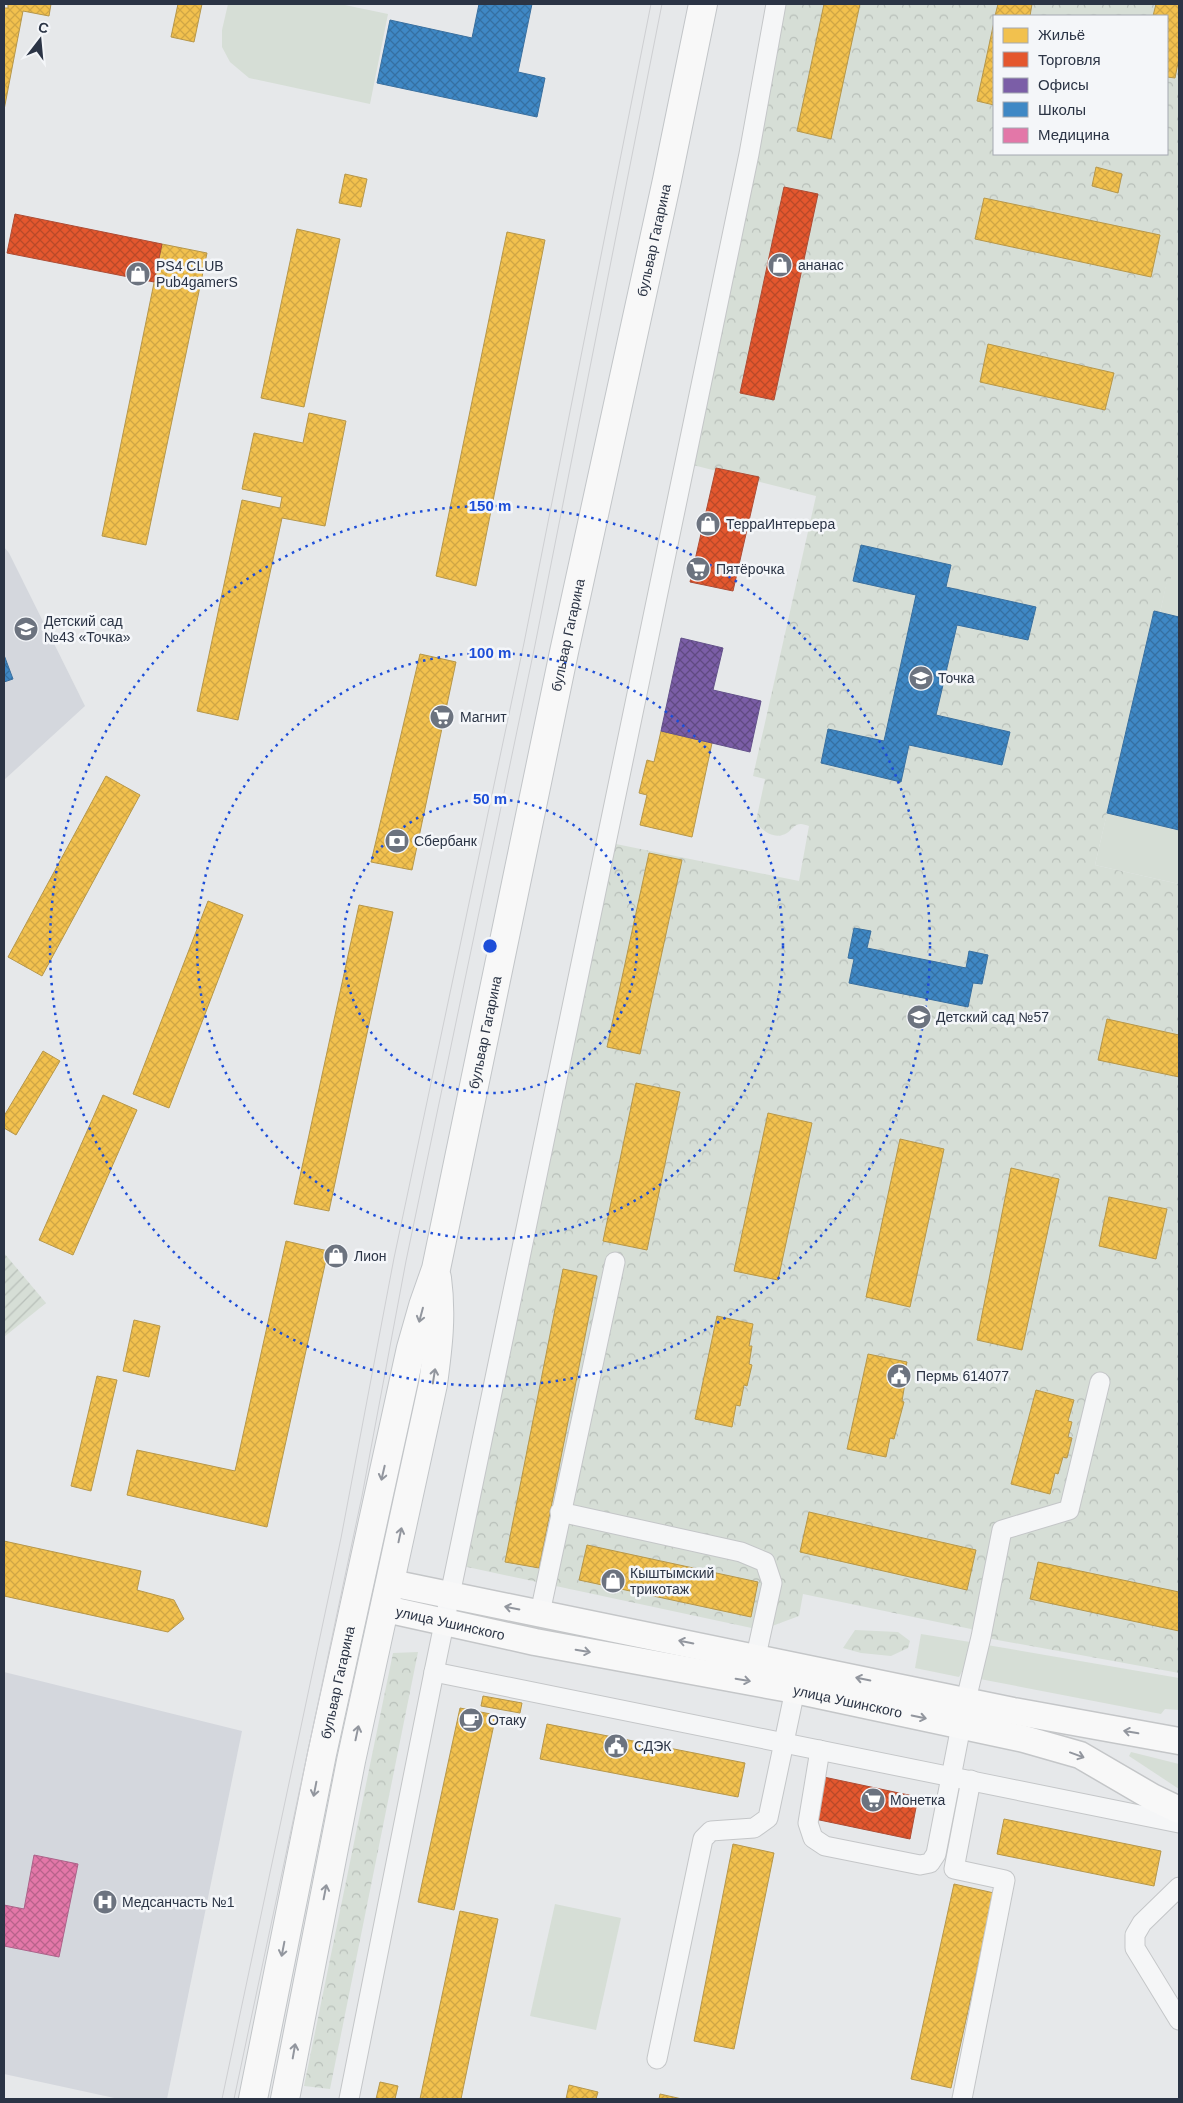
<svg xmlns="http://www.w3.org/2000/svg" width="1183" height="2103" viewBox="0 0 1183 2103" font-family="Helvetica,sans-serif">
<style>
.built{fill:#d4d7dd}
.grass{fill:#d6ded6}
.forest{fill:url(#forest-crowns);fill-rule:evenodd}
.garden{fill:url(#garden-furrows)}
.homes{fill:url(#homes-cross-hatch);stroke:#b6974b}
.shops{fill:url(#shops-cross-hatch);stroke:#ac4c35}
.offices{fill:url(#offices-cross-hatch);stroke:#63518a}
.schools{fill:url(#schools-cross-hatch);stroke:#396f9f}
.health{fill:url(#health-cross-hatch);stroke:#ac638a}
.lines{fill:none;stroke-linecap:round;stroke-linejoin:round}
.minor-casing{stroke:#c4c6c8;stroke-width:21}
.secondary-casing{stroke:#c4c6c8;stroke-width:29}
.primary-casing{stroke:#c2c5c8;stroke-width:30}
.minor{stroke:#f5f6f7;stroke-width:19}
.secondary{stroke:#f8f8f8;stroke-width:26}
.primary{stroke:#f8f8f8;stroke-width:28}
.tram{stroke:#cecfd2;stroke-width:1}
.oneway{stroke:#92969e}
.ring{fill:none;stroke:#1d4ed8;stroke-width:2.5;stroke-dasharray:2.5 5}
.labels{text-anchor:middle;stroke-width:5;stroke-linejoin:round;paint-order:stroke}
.street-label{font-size:14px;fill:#2b3445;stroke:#f4f6f9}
.poi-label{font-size:14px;fill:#2b3445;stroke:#f4f6f9;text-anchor:start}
.centre{fill:#1d4ed8;stroke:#f4f6f9;stroke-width:2.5}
.ring-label{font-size:15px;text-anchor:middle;font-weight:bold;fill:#1d4ed8;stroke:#f4f6f9;stroke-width:5;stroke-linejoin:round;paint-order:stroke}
</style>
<defs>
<pattern id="forest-crowns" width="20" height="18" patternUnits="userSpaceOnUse" patternTransform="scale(1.25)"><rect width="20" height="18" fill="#d6ded6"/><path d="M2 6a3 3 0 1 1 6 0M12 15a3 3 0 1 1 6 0" fill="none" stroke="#b8bfb9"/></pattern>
<pattern id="garden-furrows" width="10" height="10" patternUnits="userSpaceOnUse" patternTransform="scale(1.25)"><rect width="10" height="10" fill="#d6ded6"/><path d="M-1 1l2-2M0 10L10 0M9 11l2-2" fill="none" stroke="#b8bfb9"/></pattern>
<pattern id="homes-cross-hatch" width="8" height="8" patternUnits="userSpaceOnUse" patternTransform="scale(1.25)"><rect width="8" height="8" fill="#f2c14e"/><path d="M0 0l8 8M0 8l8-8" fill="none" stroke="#d0a645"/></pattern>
<pattern id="shops-cross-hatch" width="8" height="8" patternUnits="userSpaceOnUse" patternTransform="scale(1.25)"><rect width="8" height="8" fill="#e4572e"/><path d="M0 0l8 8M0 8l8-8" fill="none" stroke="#b94929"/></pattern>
<pattern id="offices-cross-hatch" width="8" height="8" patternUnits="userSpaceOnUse" patternTransform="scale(1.25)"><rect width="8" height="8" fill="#7b5ea7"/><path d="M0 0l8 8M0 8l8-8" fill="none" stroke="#604a82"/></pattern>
<pattern id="schools-cross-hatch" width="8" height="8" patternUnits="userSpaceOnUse" patternTransform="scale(1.25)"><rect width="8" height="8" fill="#3f88c5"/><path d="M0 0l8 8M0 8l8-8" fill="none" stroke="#3570a2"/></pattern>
<pattern id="health-cross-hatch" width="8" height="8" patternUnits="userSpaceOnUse" patternTransform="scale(1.25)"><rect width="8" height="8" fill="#e377a8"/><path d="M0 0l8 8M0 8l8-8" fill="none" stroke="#b8628b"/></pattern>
</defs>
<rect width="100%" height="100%" fill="#e6e8ea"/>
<g class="built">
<path d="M4,547L9,553L85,706L4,780Z"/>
<path d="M4,1672L242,1731L167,2099H119L4,2074Z"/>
</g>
<g class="grass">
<path d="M228,4H340L388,14L370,104L249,78L230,62L222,47V30Z"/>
<path d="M1179,523V617L1160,613Z"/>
<path d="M1107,813L1179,830V884L1095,865Z"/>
<path d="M921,1634L970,1642L965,1666L959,1677L915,1668Z"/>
<path d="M987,1645L1179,1678V1710L1165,1709L1161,1714L980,1679Z"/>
<path d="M1131,1752L1179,1764V1789L1129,1756Z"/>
<path d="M555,1904L621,1918L596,2030L530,2016Z"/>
</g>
<g class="forest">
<path d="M776,4H1179V523L1176,540L1179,541L1170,582H1167L1160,613L1154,612L1095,865L1179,884V1673L981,1637L971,1629L803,1594L799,1616L761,1630L458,1565L606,842L799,881L809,826C806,825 803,824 801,824C794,824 792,830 787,833C775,840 762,832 756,821L765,779L753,776L816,496L685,463ZM994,16H1167V154H994Z"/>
<path d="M855,1630L898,1632L910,1641L908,1648L891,1656L861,1653L843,1648Z"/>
<path d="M418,1652L330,2089L304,2086L393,1653Z"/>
</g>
<path class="garden" d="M4,1253L46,1303L4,1337Z"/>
<g class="homes">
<path d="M8,4H51L49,16L23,11L4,110V8H8Z"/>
<path d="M178,4H202L194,42L171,37Z"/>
<path d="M824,4H860L831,139L797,131Z"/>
<path d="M998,4H1032L1030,16H995Z"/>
<path d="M1156,4H1179V58L1175,78L1167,77V16H1153Z"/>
<path d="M994,22V105L977,101Z"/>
<path d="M1096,167L1122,174L1118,193L1092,186Z"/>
<path d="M345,174L367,179L361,207L339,203Z"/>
<path d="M984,198L1160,235L1151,277L975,239Z"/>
<path d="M297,229L340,239L304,407L261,398Z"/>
<path d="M507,232L545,240L476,586L436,576Z"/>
<path d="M162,244L207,253L146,545L102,536Z"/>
<path d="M988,344L1114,373L1105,410L980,382Z"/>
<path d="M309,413L346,421L325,526L282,518L238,720L197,711L242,500L280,508L282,497L242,489L254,433L303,443Z"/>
<path d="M420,654L456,662L412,870L371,862Z"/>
<path d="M661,731L712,743L692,837L640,825L647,795L639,793L647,760L654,762Z"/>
<path d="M106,776L140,795L42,976L8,957Z"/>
<path d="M649,853L682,860L640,1054L607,1047Z"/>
<path d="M208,901L243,915L169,1108L133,1094Z"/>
<path d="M359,905L393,912L329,1211L294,1204Z"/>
<path d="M1107,1019L1179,1035V1077L1098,1060Z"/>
<path d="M43,1051L60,1061L16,1135L4,1128V1116Z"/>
<path d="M636,1083L680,1092L647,1250L603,1241Z"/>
<path d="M103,1095L137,1110L73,1255L39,1240Z"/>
<path d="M768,1113L812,1123L778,1280L734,1271Z"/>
<path d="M900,1139L944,1149L910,1307L866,1297Z"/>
<path d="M1011,1168L1059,1179L1022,1350L977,1340Z"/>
<path d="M1109,1197L1167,1209L1156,1259L1099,1246Z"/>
<path d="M286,1241L328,1251L267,1527L127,1495L137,1450L235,1471Z"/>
<path d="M563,1269L597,1276L539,1568L505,1562Z"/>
<path d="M717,1316L753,1324L749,1346H752L749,1364L752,1365L747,1386L744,1385L740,1406L736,1405L732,1427L695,1419Z"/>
<path d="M134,1320L160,1326L149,1377L123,1371Z"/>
<path d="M868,1354L907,1362L902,1383H905L902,1401L904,1402L894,1439L890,1438L886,1457L847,1449Z"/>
<path d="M97,1376L117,1380L91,1491L71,1486Z"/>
<path d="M1036,1390L1074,1400L1068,1421L1072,1422L1068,1437L1072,1438L1067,1458L1063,1457L1058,1474L1055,1473L1050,1494L1011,1484Z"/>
<path d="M809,1512L976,1550L967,1590L800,1552Z"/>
<path d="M4,1541L141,1571L137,1590L174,1600L184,1619L168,1632L4,1596Z"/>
<path d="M587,1545L758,1582L751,1617L579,1580Z"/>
<path d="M1038,1562L1179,1592V1631L1030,1599Z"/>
<path d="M483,1696L522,1703L520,1713L481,1706Z"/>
<path d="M460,1708L496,1715L454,1910L418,1902Z"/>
<path d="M547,1724L745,1763L738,1797L540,1759Z"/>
<path d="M1004,1819L1161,1851L1154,1886L997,1854Z"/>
<path d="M733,1844L774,1853L734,2049L694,2041Z"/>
<path d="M954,1884L994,1893L951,2088L911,2079Z"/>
<path d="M460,1911L498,1919L461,2099H420Z"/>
<path d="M380,2082L398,2086L395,2099H376Z"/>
<path d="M569,2085L598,2092L596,2099H566Z"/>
<path d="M660,2094L682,2099H659Z"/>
</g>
<g class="shops">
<path d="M784,187L818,194L774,400L740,393Z"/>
<path d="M15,214L162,244L154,282L7,253Z"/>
<path d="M716,468L759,477L733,591L690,582Z"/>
<path d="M819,1776L918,1797L910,1839L810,1818Z"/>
</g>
<path class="offices" d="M681,638L723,648L713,690L761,701L750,752L661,731Z"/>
<g class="schools">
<path d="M479,4H532L518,72L545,78L537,117L377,83L390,20L472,38Z"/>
<path d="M861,545L951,565L946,587L1036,607L1028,640L957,625L936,715L1010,732L1002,765L909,745L901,782L821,763L828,729L884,741L916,595L853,581Z"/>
<path d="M1154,611L1179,617V830L1107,813Z"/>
<path d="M4,655L13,679L4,682Z"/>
<path d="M854,928L871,931L867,948L966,968L969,951L988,955L982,984L973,983L968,1007L849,983L854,959L848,958Z"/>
</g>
<path class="health" d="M34,1855L78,1864L59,1957L4,1946V1905L24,1909Z"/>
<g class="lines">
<defs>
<g id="minor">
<path d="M560,1512L741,1552L765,1562L772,1583L756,1656"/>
<path d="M540,1613L615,1262"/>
<path d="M434,1672L1179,1823"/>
<path d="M966,1700L981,1637L1002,1530L1069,1510L1100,1382"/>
<path d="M820,1750L808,1823L813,1838L825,1846L920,1865L930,1863L936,1854L961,1726"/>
<path d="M1179,1887L1142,1923L1135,1935V1948L1179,2020"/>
<path d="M657,2059L703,1839L711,1831L754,1828L768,1818L795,1690"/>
<path d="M349,2099L434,1672L749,154L776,4"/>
<path d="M962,2099L1005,1880L954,1869L971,1780"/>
</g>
<g id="secondary">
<path d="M391,1583L1013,1711L1179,1741"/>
<path id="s1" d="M386,1609L535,1642L795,1690L1024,1739L1080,1755L1152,1797L1179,1810"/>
</g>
<g id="primary">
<path id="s2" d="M253,2099L322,1754L411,1348L423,1306L436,1269L564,652L667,180L703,4"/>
<path d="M285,2099L351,1761L433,1384C438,1347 442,1315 437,1278"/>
</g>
</defs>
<use href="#minor" class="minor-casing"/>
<use href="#secondary" class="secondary-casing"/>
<use href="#primary" class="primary-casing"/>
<use href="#minor" class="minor"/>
<use href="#secondary" class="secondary"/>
<use href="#primary" class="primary"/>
<g class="tram">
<path d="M222,2099L341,1538L394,1258L524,643L651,4"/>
<path d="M234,2099L362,1496L406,1261L535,645L662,4"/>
</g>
</g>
<defs><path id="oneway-shaft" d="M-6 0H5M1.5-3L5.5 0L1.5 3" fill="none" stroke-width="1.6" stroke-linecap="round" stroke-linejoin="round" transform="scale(1.25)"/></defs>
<g class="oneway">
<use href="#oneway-shaft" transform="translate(421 1315) rotate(105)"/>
<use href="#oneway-shaft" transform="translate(434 1376) rotate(-81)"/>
<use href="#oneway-shaft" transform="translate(383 1473) rotate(103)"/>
<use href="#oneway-shaft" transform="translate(400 1535) rotate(-78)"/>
<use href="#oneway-shaft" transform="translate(512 1608) rotate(-169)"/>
<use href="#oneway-shaft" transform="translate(686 1642) rotate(-169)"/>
<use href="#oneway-shaft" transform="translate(583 1651) rotate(10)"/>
<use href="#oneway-shaft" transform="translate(863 1679) rotate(-168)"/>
<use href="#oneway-shaft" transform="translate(743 1680) rotate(10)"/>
<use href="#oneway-shaft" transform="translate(919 1717) rotate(12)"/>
<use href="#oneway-shaft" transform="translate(1131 1732) rotate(-170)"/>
<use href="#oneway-shaft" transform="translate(357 1733) rotate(-78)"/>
<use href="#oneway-shaft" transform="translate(1077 1755) rotate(20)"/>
<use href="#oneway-shaft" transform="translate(315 1789) rotate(101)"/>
<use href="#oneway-shaft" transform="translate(325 1892) rotate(-79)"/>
<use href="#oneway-shaft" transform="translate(283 1949) rotate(101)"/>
<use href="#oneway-shaft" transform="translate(294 2051) rotate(-80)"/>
</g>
<g class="ring">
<circle cx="490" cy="946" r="147"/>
<circle cx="490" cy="946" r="293"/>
<circle cx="490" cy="946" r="440"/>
</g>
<defs>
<symbol id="shop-disc" viewBox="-11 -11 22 22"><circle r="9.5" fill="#6c737f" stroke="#f4f6f9"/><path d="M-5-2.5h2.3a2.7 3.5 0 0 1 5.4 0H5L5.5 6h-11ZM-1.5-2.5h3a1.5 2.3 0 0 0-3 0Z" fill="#fff"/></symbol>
<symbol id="supermarket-disc" viewBox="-11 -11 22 22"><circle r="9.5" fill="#6c737f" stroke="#f4f6f9"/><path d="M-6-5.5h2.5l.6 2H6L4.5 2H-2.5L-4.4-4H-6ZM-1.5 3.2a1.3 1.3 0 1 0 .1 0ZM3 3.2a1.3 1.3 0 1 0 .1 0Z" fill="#fff"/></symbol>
<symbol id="school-disc" viewBox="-11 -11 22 22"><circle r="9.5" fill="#6c737f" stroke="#f4f6f9"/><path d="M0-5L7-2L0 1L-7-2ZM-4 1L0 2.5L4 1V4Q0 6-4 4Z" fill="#fff"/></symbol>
<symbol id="bank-disc" viewBox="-11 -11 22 22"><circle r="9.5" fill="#6c737f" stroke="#f4f6f9"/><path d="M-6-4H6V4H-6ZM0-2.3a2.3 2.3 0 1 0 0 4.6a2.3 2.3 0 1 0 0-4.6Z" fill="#fff"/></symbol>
<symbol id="civic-disc" viewBox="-11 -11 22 22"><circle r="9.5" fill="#6c737f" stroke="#f4f6f9"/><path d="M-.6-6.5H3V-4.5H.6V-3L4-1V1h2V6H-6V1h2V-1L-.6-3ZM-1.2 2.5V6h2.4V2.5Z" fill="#fff"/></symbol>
<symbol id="cafe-disc" viewBox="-11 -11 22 22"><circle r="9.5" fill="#6c737f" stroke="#f4f6f9"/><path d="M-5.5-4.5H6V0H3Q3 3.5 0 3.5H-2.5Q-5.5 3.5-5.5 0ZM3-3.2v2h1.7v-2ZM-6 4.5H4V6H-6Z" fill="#fff"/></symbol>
<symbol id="hospital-disc" viewBox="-11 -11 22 22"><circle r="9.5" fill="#6c737f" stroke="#f4f6f9"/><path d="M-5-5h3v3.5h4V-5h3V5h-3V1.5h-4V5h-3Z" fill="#fff"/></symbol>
</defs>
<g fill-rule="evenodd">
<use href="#shop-disc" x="766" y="251" width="28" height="28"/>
<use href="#shop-disc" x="124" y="260" width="28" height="28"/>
<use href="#shop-disc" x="694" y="510" width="28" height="28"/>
<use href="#supermarket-disc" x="684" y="555" width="28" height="28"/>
<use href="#school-disc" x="12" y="615" width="28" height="28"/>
<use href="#school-disc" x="907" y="664" width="28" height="28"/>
<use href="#supermarket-disc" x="428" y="703" width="28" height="28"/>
<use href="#bank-disc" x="383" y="827" width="28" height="28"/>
<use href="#school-disc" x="905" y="1003" width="28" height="28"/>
<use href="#shop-disc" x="322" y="1242" width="28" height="28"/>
<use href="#civic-disc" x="885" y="1362" width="28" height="28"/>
<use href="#shop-disc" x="599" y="1567" width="28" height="28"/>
<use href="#cafe-disc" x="457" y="1706" width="28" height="28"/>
<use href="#civic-disc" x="602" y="1732" width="28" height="28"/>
<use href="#supermarket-disc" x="859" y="1786" width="28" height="28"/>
<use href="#hospital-disc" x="91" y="1888" width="28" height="28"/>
</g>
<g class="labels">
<g class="street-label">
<text dy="5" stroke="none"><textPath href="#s2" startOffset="1902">бульвар Гагарина</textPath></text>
<text dy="5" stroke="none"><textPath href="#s2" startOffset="1498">бульвар Гагарина</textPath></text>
<text dy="5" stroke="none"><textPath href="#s2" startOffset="1092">бульвар Гагарина</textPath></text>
<text dy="5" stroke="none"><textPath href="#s1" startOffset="66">улица Ушинского</textPath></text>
<text dy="5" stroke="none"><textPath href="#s2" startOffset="425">бульвар Гагарина</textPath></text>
<text dy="5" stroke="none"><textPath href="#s1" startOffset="471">улица Ушинского</textPath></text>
</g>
<g class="poi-label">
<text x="798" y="270">ананас</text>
<text x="156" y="271">PS4 CLUB<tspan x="156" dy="16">Pub4gamerS</tspan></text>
<text x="726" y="529">ТерраИнтерьера</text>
<text x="716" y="574">Пятёрочка</text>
<text x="44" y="626">Детский сад<tspan x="44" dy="16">№43 «Точка»</tspan></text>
<text x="938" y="683">Точка</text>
<text x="460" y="722">Магнит</text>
<text x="414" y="846">Сбербанк</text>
<text x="936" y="1022">Детский сад №57</text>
<text x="354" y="1261">Лион</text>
<text x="916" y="1381">Пермь 614077</text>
<text x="630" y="1578">Кыштымский<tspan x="630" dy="16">трикотаж</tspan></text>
<text x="488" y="1725">Отаку</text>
<text x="634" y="1751">СДЭК</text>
<text x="890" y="1805">Монетка</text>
<text x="122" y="1907">Медсанчасть №1</text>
</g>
</g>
<circle cx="490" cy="946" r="8" class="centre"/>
<g class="ring-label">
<text x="490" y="511">150 m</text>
<text x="490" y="658">100 m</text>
<text x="490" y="804">50 m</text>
</g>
<rect width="1183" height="2103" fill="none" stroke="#2b3445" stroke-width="10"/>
<rect x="993" y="15" width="175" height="140" fill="#f4f6f9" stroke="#a4a8b1"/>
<rect x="1003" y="28" width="25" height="15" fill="#f2c14e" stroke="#a4a8b1"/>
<text x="1038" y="40" font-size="15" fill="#2b3445">Жильё</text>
<rect x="1003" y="52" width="25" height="15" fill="#e4572e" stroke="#a4a8b1"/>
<text x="1038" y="65" font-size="15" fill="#2b3445">Торговля</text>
<rect x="1003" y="78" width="25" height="15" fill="#7b5ea7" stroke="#a4a8b1"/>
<text x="1038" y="90" font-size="15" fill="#2b3445">Офисы</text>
<rect x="1003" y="102" width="25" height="15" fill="#3f88c5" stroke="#a4a8b1"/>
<text x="1038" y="115" font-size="15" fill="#2b3445">Школы</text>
<rect x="1003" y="128" width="25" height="15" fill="#e377a8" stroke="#a4a8b1"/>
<text x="1038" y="140" font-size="15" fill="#2b3445">Медицина</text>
<g transform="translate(40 40) rotate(16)" stroke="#f4f6f9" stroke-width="4" paint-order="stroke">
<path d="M0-4L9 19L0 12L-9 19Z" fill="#2b3445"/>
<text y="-8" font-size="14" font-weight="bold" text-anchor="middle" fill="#2b3445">С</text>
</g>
</svg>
